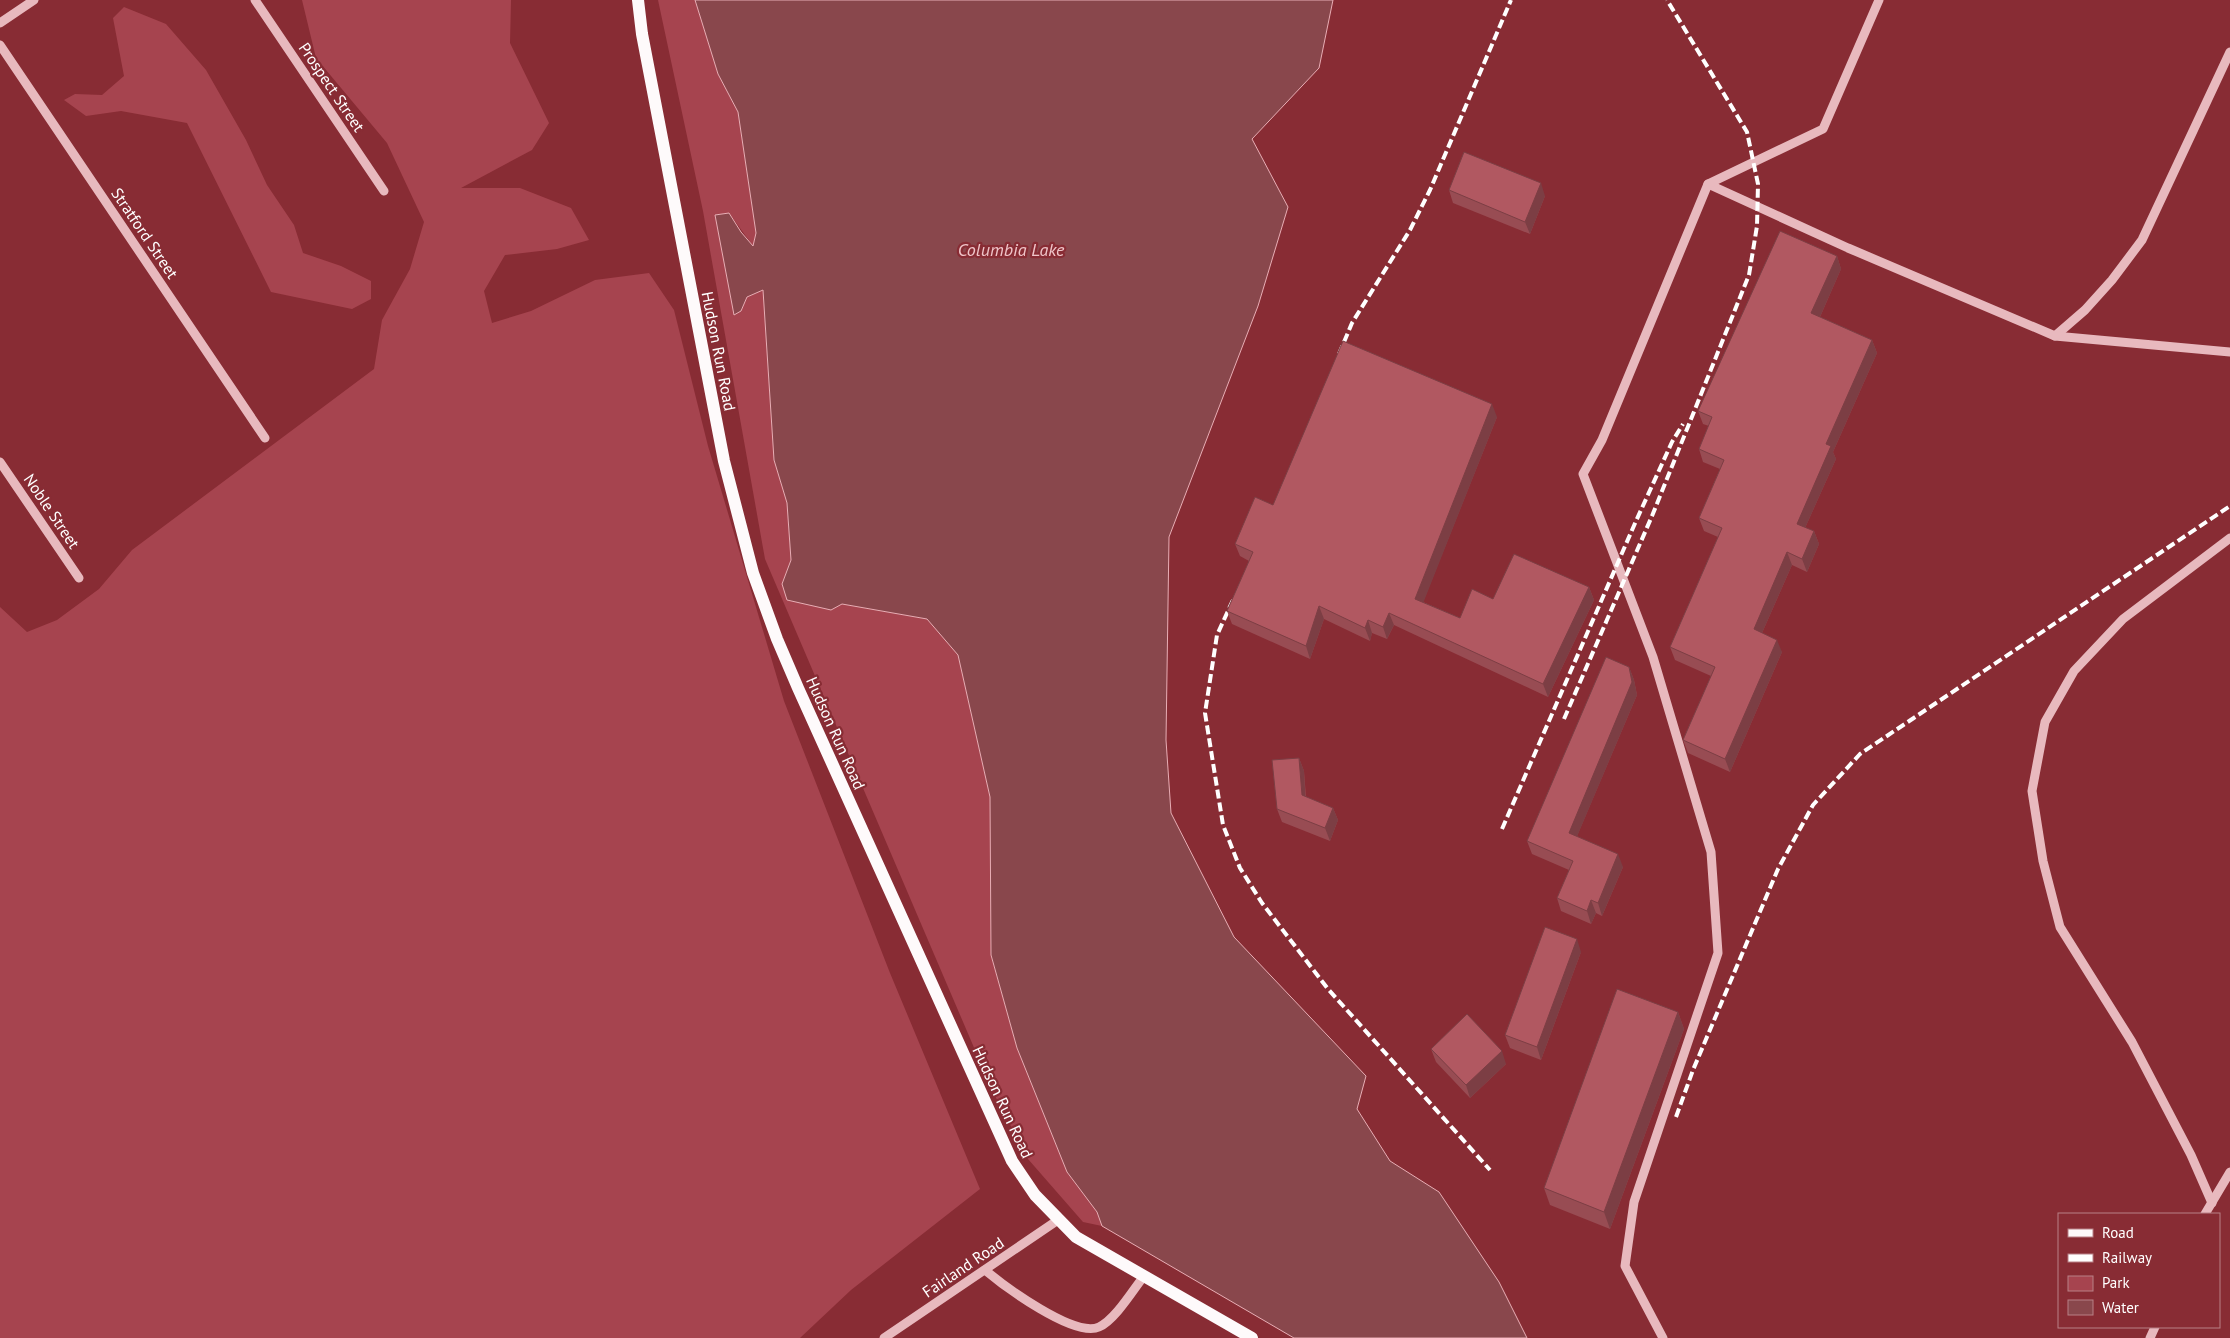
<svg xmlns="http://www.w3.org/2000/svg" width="2230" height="1338" viewBox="0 0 2230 1338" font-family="'PT Sans',sans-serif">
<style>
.green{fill:#a6444f}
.water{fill:#89474c;stroke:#e8aeb5}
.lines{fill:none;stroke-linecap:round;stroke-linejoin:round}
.minor{stroke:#e8b9be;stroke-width:9}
.major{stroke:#fefafb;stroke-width:12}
.rail{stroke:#fff;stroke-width:4;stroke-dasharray:9 4;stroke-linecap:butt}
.wall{fill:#984c53}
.shaded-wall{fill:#7c3e44}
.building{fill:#b15861;stroke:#7c3e44}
.labels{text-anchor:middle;stroke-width:4.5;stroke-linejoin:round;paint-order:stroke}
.street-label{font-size:16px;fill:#fff;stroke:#882c34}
.water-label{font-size:18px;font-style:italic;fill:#efc5c9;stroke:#882c34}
</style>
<rect width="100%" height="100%" fill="#882c34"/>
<g class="green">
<path d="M302,0H511L510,43L549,123L532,150L461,188H520L571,208L589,240L557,249L505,255L484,291L492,323L531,311L595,280L649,273L674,310L708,446L784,701L890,973L980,1189L851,1290L800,1338H0V607L27,632L57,620L99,589L132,550L374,369L382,320L410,269L424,222L387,143L316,58Z"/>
<path d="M658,0H695L718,74L738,112L756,233L753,246L729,213L716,215L741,311L747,297L763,290L774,460L787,503L791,560L782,584L842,604L927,619L958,655L990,797L991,956L1017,1048L1067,1172L1097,1212L1102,1226L1083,1222L1028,1159L993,1092L765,559L703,211Z"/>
<path d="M124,7L166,24L206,70L246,140L267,185L294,225L303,253L341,266L371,281V299L352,309L271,292L187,123L121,111L86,116L64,100L75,94L102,95L124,76L113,18Z"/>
</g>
<path class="water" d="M695,0H1333L1319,68L1252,139L1288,207L1258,306L1169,537L1166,740L1171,813L1234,937L1366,1076L1357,1109L1390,1161L1439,1192L1499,1282L1527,1338H1294L1102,1226L1097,1212L1067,1172L1017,1048L991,955L990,797L958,655L927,619L842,604L831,610L787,600L782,584L791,560L787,503L774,460L763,290L747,297L741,311L734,315L715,215L729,213L741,232L753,246L756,233L738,112L718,74Z"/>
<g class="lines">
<g class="minor">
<path d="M255,0L384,191"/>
<path d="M0,23L34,0"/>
<path d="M0,45L265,438"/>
<path d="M1708,184L1848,248L2055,336L2230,352"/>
<path d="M2055,336L2085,310L2112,280L2142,240L2230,52"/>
<path d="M0,462L79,578"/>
<path d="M2212,1203L2191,1155L2132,1042L2060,927L2043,861L2032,791L2045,722L2074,671L2123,619L2230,538"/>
<path d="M2205,1214L2230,1172"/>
<path d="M985,1270C1004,1286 1074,1338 1099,1327C1115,1320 1133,1290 1144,1276"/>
<path d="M884,1338L1058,1220"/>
<path d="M1663,1338L1625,1266L1634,1202L1718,953L1711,852L1653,657L1583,474L1602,440L1708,184L1823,129L1879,0"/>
<path d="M2150,1338L2155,1327"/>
</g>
<path class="major" d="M638,0L642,34L724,461L753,573L777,639L798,688L1012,1161L1035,1195L1076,1237L1252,1338"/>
<g class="rail">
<path d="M1339,354L1352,323L1410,230L1430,190L1511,0"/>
<path d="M1233,600L1217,635L1205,713L1223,825L1240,868L1262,903L1328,989L1490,1170"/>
<path d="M1564,719L1652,516L1749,275L1757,226L1758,184L1747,132L1667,0"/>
<path d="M1502,829L1636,521L1672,442L1683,424"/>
<path d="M1676,1117L1693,1070L1778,869L1813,805L1860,754L2230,506"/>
</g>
</g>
<g class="wall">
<path d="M1449,190L1545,196L1530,234L1453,203Z"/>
<path d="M1837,256L1841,269L1820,317L1872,340L1877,353L1833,452L1836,459L1805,528L1814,531L1819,544L1807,572L1792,565L1762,633L1782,652L1730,772L1688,753L1683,740L1711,676L1675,660L1670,647L1718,537L1704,531L1699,518L1720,469L1703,462L1699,449L1709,426L1703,424L1698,411Z"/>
<path d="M1497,417L1423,602L1460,618L1493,599L1589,587L1594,600L1548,697L1394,625L1387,639L1372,633L1370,641L1324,619L1310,659L1232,624L1227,611L1249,561L1240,556L1235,544L1273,505Z"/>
<path d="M1629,667L1634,680L1637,695L1577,836L1623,867L1602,916L1596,913L1591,924L1561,911L1557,898L1569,870L1532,854L1527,841Z"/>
<path d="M1299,758L1304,771L1306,797L1333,808L1338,820L1330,841L1282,822L1277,809Z"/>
<path d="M1581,952L1541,1060L1510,1048L1505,1035Z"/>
<path d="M1678,1012L1684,1029L1610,1229L1550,1205L1544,1188Z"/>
<path d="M1431,1049L1506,1064L1470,1098L1436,1062Z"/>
</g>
<g class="shaded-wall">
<path d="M1541,183L1545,196L1530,234L1525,222Z"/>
<path d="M1837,256L1841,269L1816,326L1811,313Z"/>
<path d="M1872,340L1877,353L1833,452L1836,459L1801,537L1797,524L1826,444Z"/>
<path d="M1492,404L1497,417L1420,611L1415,599Z"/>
<path d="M1814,531L1819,544L1807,572L1802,559Z"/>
<path d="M1787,552L1792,565L1758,642L1754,629Z"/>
<path d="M1589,587L1594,600L1548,697L1543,684Z"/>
<path d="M1319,606L1324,619L1310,659L1306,646Z"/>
<path d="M1389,613L1394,625L1387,639L1383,627Z"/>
<path d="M1368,620L1372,633L1370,641L1365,628Z"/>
<path d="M1777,640L1782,652L1730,772L1725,759Z"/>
<path d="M1629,667L1634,680L1637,695L1573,846L1569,833Z"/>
<path d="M1299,758L1304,771L1306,808L1302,795Z"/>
<path d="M1333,808L1338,820L1330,841L1325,828Z"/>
<path d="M1618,854L1623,867L1602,916L1598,903Z"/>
<path d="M1591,900L1596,913L1591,924L1587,911Z"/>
<path d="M1577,939L1581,952L1541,1060L1537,1047Z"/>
<path d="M1678,1012L1684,1029L1610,1229L1604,1212Z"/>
<path d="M1502,1051L1506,1064L1470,1098L1466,1085Z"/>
</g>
<g class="building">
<path d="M1464,152L1541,183L1525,222L1449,190Z"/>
<path d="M1780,231L1837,256L1811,313L1872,340L1826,444L1831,446L1797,524L1814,531L1802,559L1787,552L1754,629L1777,640L1725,759L1683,740L1715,667L1670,647L1722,528L1699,518L1724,460L1699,449L1712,417L1698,411Z"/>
<path d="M1343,341L1492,404L1415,599L1460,618L1472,589L1493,599L1514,554L1589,587L1543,684L1389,613L1383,627L1368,620L1365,628L1319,606L1306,646L1227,611L1253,552L1235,544L1255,497L1273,505Z"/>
<path d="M1606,657L1629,667L1632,682L1569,833L1618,854L1598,903L1591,900L1587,911L1557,898L1573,861L1527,841Z"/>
<path d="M1299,758L1302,795L1333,808L1325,828L1277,809L1272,760Z"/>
<path d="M1545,927L1577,939L1537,1047L1505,1035Z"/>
<path d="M1617,989L1678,1012L1604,1212L1544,1188Z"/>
<path d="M1467,1014L1502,1051L1466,1085L1431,1049Z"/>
</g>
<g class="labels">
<g class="street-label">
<text transform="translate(332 87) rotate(56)" y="6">Prospect Street</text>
<text transform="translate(145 233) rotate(56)" y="6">Stratford Street</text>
<text transform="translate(719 351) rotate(79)" y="6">Hudson Run Road</text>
<text transform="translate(52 511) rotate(56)" y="6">Noble Street</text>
<text transform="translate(836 733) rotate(66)" y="6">Hudson Run Road</text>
<text transform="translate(1003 1102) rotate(65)" y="6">Hudson Run Road</text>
<text transform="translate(963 1267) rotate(-34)" y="6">Fairland Road</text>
</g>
<g class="water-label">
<text x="1011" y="256">Columbia Lake</text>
</g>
</g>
<rect x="2058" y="1213" width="162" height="115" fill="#882c34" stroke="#b88085"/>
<rect x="2068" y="1229" width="25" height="8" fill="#fefafb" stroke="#b88085"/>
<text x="2102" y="1238" font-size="15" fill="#ffffff">Road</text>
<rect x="2068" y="1254" width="25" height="8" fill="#ffffff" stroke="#b88085"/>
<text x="2102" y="1263" font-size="15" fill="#ffffff">Railway</text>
<rect x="2068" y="1276" width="25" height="15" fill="#a6444f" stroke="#b88085"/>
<text x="2102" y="1288" font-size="15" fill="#ffffff">Park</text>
<rect x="2068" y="1300" width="25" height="15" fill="#89474c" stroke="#b88085"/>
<text x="2102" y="1313" font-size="15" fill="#ffffff">Water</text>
</svg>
